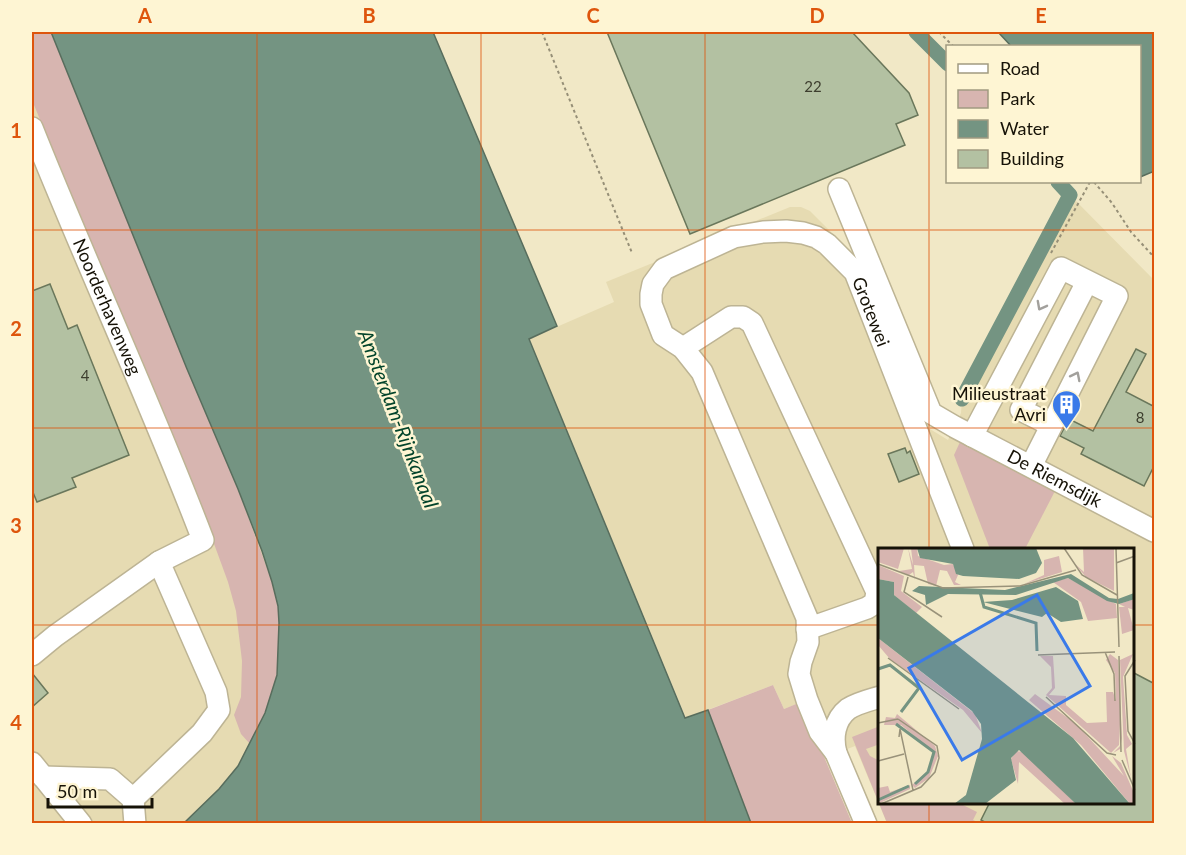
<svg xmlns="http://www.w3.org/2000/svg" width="1186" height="855" viewBox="0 0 1186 855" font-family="Lato,sans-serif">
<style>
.built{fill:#e6dbb2;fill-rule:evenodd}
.green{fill:#d7b5b0}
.water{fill:#749482;stroke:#586d5d;stroke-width:1.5}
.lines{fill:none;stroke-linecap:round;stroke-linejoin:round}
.canal{stroke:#749482;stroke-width:15}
.building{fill:#b3c1a2;stroke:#6a775b;stroke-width:1.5}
.minor-casing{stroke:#bdb494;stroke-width:24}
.path{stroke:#968f77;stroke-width:2;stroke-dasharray:3 3;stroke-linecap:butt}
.minor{stroke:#fff;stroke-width:21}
.oneway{stroke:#a2a09c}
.grid{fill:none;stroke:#de550c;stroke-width:1.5;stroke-opacity:0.55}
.labels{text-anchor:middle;stroke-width:5;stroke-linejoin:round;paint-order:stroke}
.number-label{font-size:15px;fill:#3d3e2e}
.street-label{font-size:18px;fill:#161207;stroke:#fef5d3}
.poi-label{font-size:18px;fill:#161207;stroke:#fef5d3;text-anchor:end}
.water-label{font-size:20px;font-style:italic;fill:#03442b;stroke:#fef5d3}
.inset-river{fill:none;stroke:#749482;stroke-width:3}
.inset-road{fill:none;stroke:#99927a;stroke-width:1.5}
.view{fill:#3a7ae9;fill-opacity:0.15;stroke:#3a7ae9;stroke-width:3}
.inset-edge{fill:none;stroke:#161207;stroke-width:3}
.neatline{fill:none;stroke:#de550c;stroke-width:2}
.grid-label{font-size:20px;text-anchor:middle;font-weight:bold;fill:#de550c}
</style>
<rect width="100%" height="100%" fill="#f1e8c6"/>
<g class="built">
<path d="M32,50L126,281L306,589L241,823H32Z"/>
<path d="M1070,195L1154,280V823H887L855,746L824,758L802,702L784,709L773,685L686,718L529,339L614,302L606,282L790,207H801L810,211L853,254L925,426L948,440L961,413L962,399ZM880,549H1134V802H880Z"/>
</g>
<g class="green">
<path d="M32,32H51L187,369L238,489L272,582L278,606L279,623L277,675L265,713L250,744L241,734L234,715L241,697L242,661L236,611L228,582L202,511L112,297L32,100Z"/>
<path d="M960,442L1055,491L1025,549H990L954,455Z"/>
<path d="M773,685L784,709L801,702L852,823H751L708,710Z"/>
<path d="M880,726V744L866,749L870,756L880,761V802L959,803L977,812L973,820L980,823H887L852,737Z"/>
</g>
<g class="water">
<path d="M51,32H433L557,326L529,339L685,718L708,710L751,823H184L219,789L238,766L265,713L277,675L279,623L278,606L272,582L262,551L238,489L187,369Z"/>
<path d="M998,32H1154V173L1152,172L1140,177V46H1011Z"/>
</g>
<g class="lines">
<g class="canal">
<path d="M916,32L948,64"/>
<path d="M962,399L1070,195L1058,182"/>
</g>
</g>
<g class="building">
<path d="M607,32H852L909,93L918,115L896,124L905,145L690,234Z"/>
<path d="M50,284L68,329L77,325L129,455L72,478L76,487L37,502L32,490V291Z"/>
<path d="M1136,349L1146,354L1126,392L1155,407V464L1144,486L1091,459L1081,454L1084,448L1060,436L1069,419L1093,431Z"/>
<path d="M905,448L907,453L910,451L919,474L899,482L888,454Z"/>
<path d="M32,673L48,693L32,707Z"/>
<path d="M1134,673L1155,684V824H988L981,820L990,802H1134Z"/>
</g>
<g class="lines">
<defs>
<g id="minor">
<path id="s1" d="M32,128C87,266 150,401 203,540L159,562L216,692L219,710L202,733L133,799"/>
<path id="s2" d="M839,189L931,413L955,427L1154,531"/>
<path d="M683,348L731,317H743L752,323L877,592L875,603L867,608L807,629"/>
<path d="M1051,425L1021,410L1087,282"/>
<path d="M972,436L1061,268L1117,296L1031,466"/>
<path d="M32,655L55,636L159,562"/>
<path id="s3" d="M836,753L820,732L807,700L799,674L801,662L808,642L807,618L702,372L683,348L663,335L651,304V294L653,284L664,269L734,237L763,232L786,231L803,233L816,237L827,244L855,272L963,549"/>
<path d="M32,763L81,824"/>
<path d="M43,777L110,779L133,799L135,824"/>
<path d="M866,824L836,753C832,738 834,720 848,709C857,703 870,700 880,697"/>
</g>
</defs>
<use href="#minor" class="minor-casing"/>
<g class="path">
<path d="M542,32L632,253"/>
<path d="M939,32L953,46"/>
<path d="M1094,182L1112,203L1131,232L1154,257"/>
<path d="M1051,253L1090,182"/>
</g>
<use href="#minor" class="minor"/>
</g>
<defs><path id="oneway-chevron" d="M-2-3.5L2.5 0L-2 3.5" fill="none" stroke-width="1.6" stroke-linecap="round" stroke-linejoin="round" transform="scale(1.5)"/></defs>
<g class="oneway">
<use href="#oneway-chevron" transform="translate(1041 306) rotate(118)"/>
<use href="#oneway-chevron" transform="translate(1076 376) rotate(-63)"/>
</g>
<path class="grid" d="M257,32V824M481,32V824M705,32V824M929,32V549M32,230H1154M32,428H1154M32,625H880M1134,625H1154M929,802V824"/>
<defs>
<symbol id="building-pin" viewBox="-11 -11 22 30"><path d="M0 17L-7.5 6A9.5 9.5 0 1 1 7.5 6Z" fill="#3a7ae9" stroke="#fef5d3"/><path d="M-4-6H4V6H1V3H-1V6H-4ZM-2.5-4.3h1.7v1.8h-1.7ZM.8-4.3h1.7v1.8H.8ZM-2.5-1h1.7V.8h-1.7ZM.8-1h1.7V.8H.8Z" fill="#fff"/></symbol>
</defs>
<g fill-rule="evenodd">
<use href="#building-pin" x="1050" y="388" width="33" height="45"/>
</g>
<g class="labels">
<g class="number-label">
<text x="813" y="92">22</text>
<text x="85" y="381">4</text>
<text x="1140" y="423">8</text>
</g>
<g class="street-label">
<text dy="6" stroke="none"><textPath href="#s1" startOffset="194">Noorderhavenweg</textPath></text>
<text dy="6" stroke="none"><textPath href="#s3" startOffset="795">Grotewei</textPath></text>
<text dy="6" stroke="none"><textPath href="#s2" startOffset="382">De Riemsdijk</textPath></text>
</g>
<g class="poi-label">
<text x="1046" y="400">Milieustraat<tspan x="1046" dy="21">Avri</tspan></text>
</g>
<g class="water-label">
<text transform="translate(398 419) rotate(69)" y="7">Amsterdam-Rijnkanaal</text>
</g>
</g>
<g transform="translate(878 548)">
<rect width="256" height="256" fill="#f1e8c6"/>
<path d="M0,0H26L20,21L0,14ZM30,0L35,17L33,0H39L40,8L66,17L75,16L80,27L77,34L83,37H76L69,23L62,22L58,38L50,36L46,18L36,17L37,32L35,24L31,27L21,23L34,21ZM205,0H236V43L208,29L196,15L206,24ZM181,8L184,24L146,36L166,27V12ZM0,17L26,28L23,43L44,59L38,65L16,47V34L0,31ZM190,30L238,56L239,70L210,73L203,54L175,34ZM256,51V62L250,60L256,82L244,86L241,59H247L241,56ZM0,90L97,166L104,185L85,162L12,111L0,97ZM232,106L240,112L244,190L242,201L235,205L242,198V176L241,197L233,205L168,147L174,140L173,119L162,108H175L177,140L171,147L188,148V157L209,175L229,174L228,144H235L238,153L237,125L228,112ZM255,106L245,129L249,187L254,196L248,201L253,230L246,203L242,112ZM157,146L198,176L246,228L234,208L243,215L256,245V256H252L203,197L151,152ZM19,166L57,198L60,208L51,230L37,240L34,237L51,222L56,204L23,177H6L8,169L17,170ZM138,203L146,204L198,256H187L141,214L140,236L133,211ZM32,237V241L0,256V240L10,238L12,244Z" fill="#d7b5b0"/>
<path d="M39,0H158L164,15L158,25L141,31L85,28L78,26L75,16L42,10ZM193,26L231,50L240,51L256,45L257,51L241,56L229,53L190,30L138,47L70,46L48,57L47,47L34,43L41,38L127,42ZM0,31L16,34V47L195,190L252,256H198L141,202L133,210L138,232L107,256H76L88,247L104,191L103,176L94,163L0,90ZM178,39L200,53L205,71L183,74L169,65L164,69L105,54L134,52Z" fill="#749482"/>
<path class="inset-river" d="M102,44L106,59L158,75L159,103M0,121L12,117L41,140L23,164M18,176L56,204L50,224L37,236M0,252L31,238"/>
<path class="inset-road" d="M186,0L204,27L239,47M238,0L241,99M238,15L257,8M0,16L65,40L142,38L198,22M30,29L26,44L64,69M227,104L236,126L237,153M160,107L237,104M241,108L243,204M10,110L81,161M257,112L247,128L250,183L257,196M168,149L229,205L238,207M0,175L20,171M21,189L22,181L35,242M244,212L257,242M0,213L26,206M3,256L43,239L57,224L61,210L59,198L20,171"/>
<path class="view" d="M159,47L212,138L84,212L31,120Z"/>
<rect width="256" height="256" class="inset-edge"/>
</g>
<rect width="1186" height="855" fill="none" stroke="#fef5d3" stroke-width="66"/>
<rect x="946" y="45" width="195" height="138" fill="#fef5d3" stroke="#a19a81" stroke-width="1.5"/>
<rect x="958" y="64" width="30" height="9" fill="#ffffff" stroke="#a19a81" stroke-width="1.5"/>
<text x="1000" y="75" font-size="18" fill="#161207">Road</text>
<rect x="958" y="90" width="30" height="18" fill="#d7b5b0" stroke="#a19a81" stroke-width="1.5"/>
<text x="1000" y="105" font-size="18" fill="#161207">Park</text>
<rect x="958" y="120" width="30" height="18" fill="#749482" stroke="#a19a81" stroke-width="1.5"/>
<text x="1000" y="135" font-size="18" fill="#161207">Water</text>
<rect x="958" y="150" width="30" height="18" fill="#b3c1a2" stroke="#a19a81" stroke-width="1.5"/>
<text x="1000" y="165" font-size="18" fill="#161207">Building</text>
<path d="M48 798v9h104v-9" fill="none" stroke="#161207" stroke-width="3"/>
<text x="57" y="798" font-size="18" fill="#161207" stroke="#fef5d3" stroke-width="4.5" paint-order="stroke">50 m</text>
<rect x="33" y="33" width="1120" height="789" class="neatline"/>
<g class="grid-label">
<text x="145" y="23">A</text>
<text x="369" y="23">B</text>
<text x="593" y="23">C</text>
<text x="817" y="23">D</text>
<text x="1041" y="23">E</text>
<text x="16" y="138">1</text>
<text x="16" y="336">2</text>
<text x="16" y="533">3</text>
<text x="16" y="730">4</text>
</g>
</svg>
